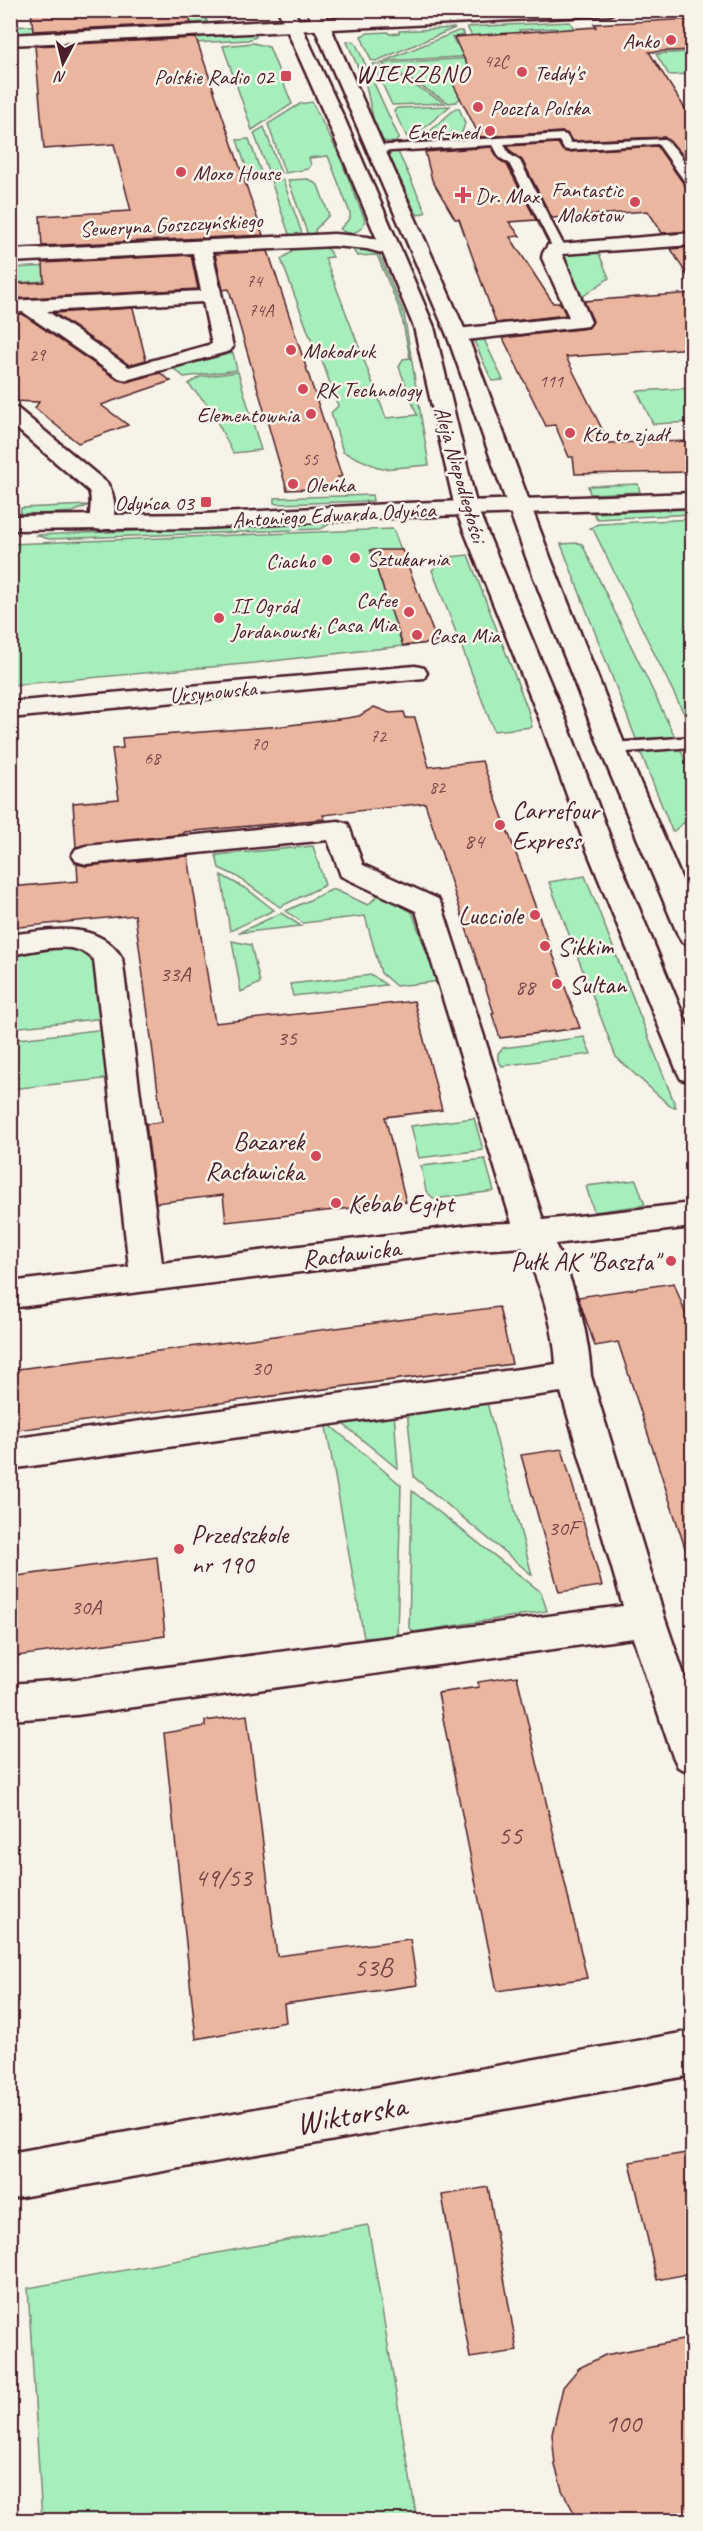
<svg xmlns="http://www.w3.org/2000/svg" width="703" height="2531" viewBox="0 0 703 2531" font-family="Caveat,sans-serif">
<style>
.green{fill:#a6efbd;stroke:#788774;stroke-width:1.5}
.building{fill:#ebb69f;stroke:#4a1f2b;stroke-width:1.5}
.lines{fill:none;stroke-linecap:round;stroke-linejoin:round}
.service-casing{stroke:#4a1f2b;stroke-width:5}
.minor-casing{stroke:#4a1f2b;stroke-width:5}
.tertiary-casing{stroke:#4a1f2b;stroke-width:5}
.secondary-casing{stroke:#4a1f2b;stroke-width:5}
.service{fill:#f7f3e8;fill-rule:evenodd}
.minor{fill:#f7f3e8;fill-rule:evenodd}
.tertiary{fill:#f7f3e8;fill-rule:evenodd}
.secondary{fill:#f7f3e8;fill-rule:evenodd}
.poi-dot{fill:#d1495b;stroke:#f7f3e8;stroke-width:2}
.labels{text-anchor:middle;stroke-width:5;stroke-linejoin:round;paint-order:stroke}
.far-number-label{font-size:18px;fill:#724548}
.far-poi-label{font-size:22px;fill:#4a1f2b;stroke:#f7f3e8;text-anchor:start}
.far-street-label{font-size:22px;fill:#4a1f2b;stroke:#f7f3e8}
.number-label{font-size:22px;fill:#724548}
.far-quarter-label{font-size:24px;letter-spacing:1.5px;fill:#4a1f2b;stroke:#f7f3e8}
.poi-label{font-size:26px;fill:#4a1f2b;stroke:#f7f3e8;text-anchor:start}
.street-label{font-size:26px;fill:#4a1f2b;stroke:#f7f3e8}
.near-number-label{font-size:27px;fill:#724548}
.near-street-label{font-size:32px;fill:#4a1f2b;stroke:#f7f3e8}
</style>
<rect width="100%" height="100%" fill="#f7f3e8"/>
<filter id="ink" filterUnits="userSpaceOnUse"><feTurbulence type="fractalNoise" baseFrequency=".0167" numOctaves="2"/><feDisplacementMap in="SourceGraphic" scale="12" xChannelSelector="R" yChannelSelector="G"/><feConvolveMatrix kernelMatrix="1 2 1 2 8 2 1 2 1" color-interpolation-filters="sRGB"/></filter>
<g filter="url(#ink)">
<g class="green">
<path d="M206,16L207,22L11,34V27Z"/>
<path d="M570,22L580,38L565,39L557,28L519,30L523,38L482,55L467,27Z"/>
<path d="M455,28L376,61L371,60L361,36L368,33L388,32L389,34L399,33V31Z"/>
<path d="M458,31H462L465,36L452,37L456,44L469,43L476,56L384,61Z"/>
<path d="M255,33L256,37L248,40L103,48L102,40Z"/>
<path d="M352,41L356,44L399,138L395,143L383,141L374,122L366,86L347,42Z"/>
<path d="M253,43L269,47L292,104L252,130L223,46Z"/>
<path d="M688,52L692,58V74L669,75L656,54Z"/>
<path d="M477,58L486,75L456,102L449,103L381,63Z"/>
<path d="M373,64H377L445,103L392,105Z"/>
<path d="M312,102L339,155L365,220C363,232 349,237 340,229L350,218V213L328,156L309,158L311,165L308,169L285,173L268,124L300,104Z"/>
<path d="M450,106L409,141L394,111L397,108Z"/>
<path d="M456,108H459L465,123L461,136L420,140Z"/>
<path d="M264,127L281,173L269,174L254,133Z"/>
<path d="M249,139L262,175L249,176L237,140Z"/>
<path d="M390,151L398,152L426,212L418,215L415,211L388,153Z"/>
<path d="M308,179L318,185L329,215L315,230L316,235H308L288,180Z"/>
<path d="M283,180L303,236L290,237L271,181Z"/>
<path d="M350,245L376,250L379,254L404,314L429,465L382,469L343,452L331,413L338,406L319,352L315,350L281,259L292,252L291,249L326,247L333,257L325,258L386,418L417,415L399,367L403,359L410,358L401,313L377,255L357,256Z"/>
<path d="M598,251L609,278L582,297L562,260L567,254Z"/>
<path d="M191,259L194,273L11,283V268Z"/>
<path d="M483,337L503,380L492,381L474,341Z"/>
<path d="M233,353L237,370L184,377L173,368Z"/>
<path d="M238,372L261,450L233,453L209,406L188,384L200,377Z"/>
<path d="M692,388V422L653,424L637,391Z"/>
<path d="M638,484L640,492L590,494L588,486Z"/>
<path d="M372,495L373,501L277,504L274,503V498Z"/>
<path d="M89,505L73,512L20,515L21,508Z"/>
<path d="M692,509V514L597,519L593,513Z"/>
<path d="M692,519V730L593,529L590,528L598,524Z"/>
<path d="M331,523L321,529L49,539L35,535Z"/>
<path d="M393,529L437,642L255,663L11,685V544Z"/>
<path d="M578,543L582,544L675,737L636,739L561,544Z"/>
<path d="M468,555L528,710L532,727L494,731L432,570L450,557Z"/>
<path d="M679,747L692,774V819L690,817L674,831H672L641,753L646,749Z"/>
<path d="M313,846L325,885L280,907L236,876L219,868L216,855Z"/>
<path d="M221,875L248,890L274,910L230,931Z"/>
<path d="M585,876L676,1107L670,1106L616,1057L549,882Z"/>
<path d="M333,889L368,905L380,893L412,912L427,954H433L441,981L396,986L381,973L365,916L303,923L286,911Z"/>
<path d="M281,913L301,926L238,933Z"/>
<path d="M232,941L251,945L260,983L241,992Z"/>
<path d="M58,946L77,949L98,961L105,1018L11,1028L10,951Z"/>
<path d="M372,975L386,985L293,996L290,984Z"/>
<path d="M106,1029L112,1078L11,1089L10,1040Z"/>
<path d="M584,1037L591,1054L502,1066L498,1060V1053L503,1048Z"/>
<path d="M474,1118L483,1150L419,1158L411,1126Z"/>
<path d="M485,1159L494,1191L434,1199L426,1191L421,1166Z"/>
<path d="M636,1180L645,1205L594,1212L586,1186Z"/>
<path d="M486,1399L532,1575L414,1477L407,1411Z"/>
<path d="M394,1412L398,1469L337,1419Z"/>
<path d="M325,1421L401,1485L397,1635L364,1638Z"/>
<path d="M412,1491L541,1592L547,1611L414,1632L409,1628Z"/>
<path d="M368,2225L417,2520H42L28,2288Z"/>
</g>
<g class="building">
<path d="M31,10H187L191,23L33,31Z"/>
<path d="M693,19V50L649,52L693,121V176L681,153L664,137L572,141L568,134L562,132L480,137L448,74L469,69L454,37L596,27L594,24Z"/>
<path d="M196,38L263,235L42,246L40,216L131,211L114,144L44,149L35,46Z"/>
<path d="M558,143L562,150L568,152L657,146L686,187L693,189V231L662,233L648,211L552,218L522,160L511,152L508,146Z"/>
<path d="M492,147L498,159L507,165L536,220L509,222L520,236L510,237L553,303H560L566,315L496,323L459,219H455L432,180L425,152Z"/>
<path d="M693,247V285L671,249Z"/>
<path d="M268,251L342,477H338L339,488L287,490L229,289L223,290L215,254Z"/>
<path d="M191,255L198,289L10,299V284L44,282L43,263Z"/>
<path d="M693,293V348L566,357L609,443L693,441V472L575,474L573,457H569L555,425L546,426L503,338L588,328L593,321L584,301Z"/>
<path d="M133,308L146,360L129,365L54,313Z"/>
<path d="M22,314L118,380L127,382L160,373L171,381L101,405L128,425L78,443L35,408L39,402L10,401V315Z"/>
<path d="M370,550H402L437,642L403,646Z"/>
<path d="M374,707L390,713L404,712L406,718H415L429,767L482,761L580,1028L500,1038L492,1014L494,1013L425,803L323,815L325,819L184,832V834L76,847L73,803L119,799L112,749L123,748L122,738L282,726L347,718L359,716Z"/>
<path d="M188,856L215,1023L414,1001L442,1110L385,1117L406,1202L226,1222L223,1195L156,1203L146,1124L162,1122L135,915L10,928V887L78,881L77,864L86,866Z"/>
<path d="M674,1283L693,1334V1550L686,1551L618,1342L595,1346L578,1297Z"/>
<path d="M499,1307L512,1364L10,1431V1370Z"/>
<path d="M562,1449L602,1586L559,1592L521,1455Z"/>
<path d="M157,1557L165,1636L10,1657V1577Z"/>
<path d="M517,1676L587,1978L497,1991L438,1693L479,1687L478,1682Z"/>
<path d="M247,1715L277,1956L410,1939L417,1985L284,2004L286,2022L196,2039L164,1733L205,1726V1721Z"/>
<path d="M693,2152V2273L657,2280L630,2162Z"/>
<path d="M488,2187L517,2351L470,2358L442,2195Z"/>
<path d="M693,2338V2520H578L562,2490L555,2465L552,2434L563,2387L579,2368L605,2355Z"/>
</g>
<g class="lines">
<defs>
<g id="service">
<path d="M562,134L566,135L571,143L664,139C678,148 692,171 692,187L688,186L658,144L568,150L564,149L559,141L504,144L509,154L520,161L565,248L559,252L553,248L509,163L500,158L493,145L374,152L368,149L374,146Z"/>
<path d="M692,737V747L613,753L605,748L613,743Z"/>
</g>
<g id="minor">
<path d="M475,10H617L610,15L10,45V35Z"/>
<path d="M692,233V245L562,254L591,322L588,326L457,341L450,339L447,335L450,331L457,329L569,317L542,258L543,253L548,245Z"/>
<path d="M334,234L368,237L397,245L399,249L397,253L390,255L367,249L334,246L212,252L233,347L230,351L126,380L119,378L23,312L10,313V301L201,291L193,253L10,262V250ZM203,302L212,344L129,367L47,311Z"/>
<path d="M10,406L17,408L107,483C115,495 118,515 109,528L101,530L93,528C86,517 94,503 89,491L10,423Z"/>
<path d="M415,666L424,668L427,673L424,678L10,718V702Z"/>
<path d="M338,821L348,824L363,865L438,899L442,906L543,1220L692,1203V1227L555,1244C575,1285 588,1330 591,1376L665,1619L692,1698V1773L678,1767L672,1754L633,1638L77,1715L10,1720V1684L77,1679L623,1606L561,1392L10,1469V1439L556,1364C554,1325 540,1283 523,1247L478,1250L10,1308V1282L129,1267L94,960C75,938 36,951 10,955V935C49,930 98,919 122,958L162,1263L478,1224L512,1223L416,911L341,876L328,840L86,864L76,861L72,855L76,849L86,846Z"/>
<path d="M692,2031V2075L10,2199V2153Z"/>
</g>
<path id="tertiary" d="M692,493V507L407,517L204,528L10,530V516L204,514L407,503Z"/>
<g id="secondary">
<path d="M278,10H294L345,120L434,327L477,508L567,723L614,848L692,1036V1082L681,1079L677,1071L586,848L541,723L455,508L414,327L327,120Z"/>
<path d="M307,10H323L467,335L550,557L633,766L692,903V944L682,942L678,935L607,766L526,557L447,335Z"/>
</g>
</defs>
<use href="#service" class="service-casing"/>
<use href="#minor" class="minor-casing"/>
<use href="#tertiary" class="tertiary-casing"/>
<use href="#secondary" class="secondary-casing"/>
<use href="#service" class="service"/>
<use href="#minor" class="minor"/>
<use href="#tertiary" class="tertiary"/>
<use href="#secondary" class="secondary"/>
</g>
</g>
<g class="poi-dot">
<circle cx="671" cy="40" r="6"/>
<circle cx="522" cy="72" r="6"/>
<rect x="280" y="70" width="12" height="12" rx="3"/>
<circle cx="478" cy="107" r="6"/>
<circle cx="490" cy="131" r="6"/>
<circle cx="181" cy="172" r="6"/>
<path d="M460 186h6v6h6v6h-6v6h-6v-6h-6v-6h6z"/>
<circle cx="635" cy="202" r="6"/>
<circle cx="291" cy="350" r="6"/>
<circle cx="303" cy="389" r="6"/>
<circle cx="311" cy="414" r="6"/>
<circle cx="570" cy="433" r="6"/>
<circle cx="293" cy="484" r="6"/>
<rect x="200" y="496" width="12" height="12" rx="3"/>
<circle cx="355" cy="558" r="6"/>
<circle cx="327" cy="560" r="6"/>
<circle cx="409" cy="612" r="6"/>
<circle cx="219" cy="618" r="6"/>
<circle cx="417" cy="635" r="6"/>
<circle cx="500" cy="825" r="6"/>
<circle cx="535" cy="915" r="6"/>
<circle cx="545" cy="946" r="6"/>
<circle cx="557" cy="984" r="6"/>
<circle cx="316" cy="1156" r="6"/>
<circle cx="336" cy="1203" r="6"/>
<circle cx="671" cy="1261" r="6"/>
<circle cx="179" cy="1549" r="6"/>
</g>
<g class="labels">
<g class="far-number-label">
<text x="496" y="67">42C</text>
<text x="254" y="287">74</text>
<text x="261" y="316">74A</text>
<text x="37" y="361">29</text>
<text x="551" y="387">111</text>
<text x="310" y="465">55</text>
<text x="378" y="742">72</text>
<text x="259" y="750">70</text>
<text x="152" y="764">68</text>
<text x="437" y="793">82</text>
</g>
<g class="far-poi-label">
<text x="659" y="48" text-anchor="end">Anko</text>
<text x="534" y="80">Teddy's</text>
<text x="274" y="84" text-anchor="end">Polskie Radio 02</text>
<text x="490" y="115">Poczta Polska</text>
<text x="478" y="139" text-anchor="end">Enef-med</text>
<text x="193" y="180">Moxo House</text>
<text x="623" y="197" text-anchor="end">Fantastic<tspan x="623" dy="25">Mokotow</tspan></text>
<text x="475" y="203">Dr. Max</text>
<text x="303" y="358">Mokodruk</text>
<text x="315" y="397">RK Technology</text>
<text x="299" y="422" text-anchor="end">Elementownia</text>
<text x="582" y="441">Kto to zjadł</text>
<text x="305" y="492">Oleńka</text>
<text x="194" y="510" text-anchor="end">Odyńca 03</text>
<text x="367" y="566">Sztukarnia</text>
<text x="315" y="568" text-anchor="end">Ciacho</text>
<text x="397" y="607" text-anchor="end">Cafee<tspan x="397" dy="25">Casa Mia</tspan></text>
<text x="231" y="613">II Ogród<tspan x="231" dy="25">Jordanowski</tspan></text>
<text x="429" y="643">Casa Mia</text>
</g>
<g class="far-street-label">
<text transform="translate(171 224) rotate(-3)" y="8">Seweryna Goszczyńskiego</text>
<text transform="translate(461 474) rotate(74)" y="8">Aleja Niepodległości</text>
<text transform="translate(334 514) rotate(-3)" y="8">Antoniego Edwarda Odyńca</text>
<text transform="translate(213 691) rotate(-5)" y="8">Ursynowska</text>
</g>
<g class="number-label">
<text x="474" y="848">84</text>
<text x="175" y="981">33A</text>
<text x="525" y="994">88</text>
<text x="287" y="1045">35</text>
<text x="261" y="1375">30</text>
<text x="563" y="1535">30F</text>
<text x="86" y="1614">30A</text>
</g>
<g class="far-quarter-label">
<text x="413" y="82">WIERZBNO</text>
</g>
<g class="poi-label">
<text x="512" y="819">Carrefour<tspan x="512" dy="30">Express</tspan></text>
<text x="523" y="924" text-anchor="end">Lucciole</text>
<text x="557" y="955">Sikkim</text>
<text x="569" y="993">Sultan</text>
<text x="304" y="1150" text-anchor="end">Bazarek<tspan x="304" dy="30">Racławicka</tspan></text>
<text x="348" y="1212">Kebab Egipt</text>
<text x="659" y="1270" text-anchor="end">Pułk AK "Baszta"</text>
<text x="191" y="1543">Przedszkole<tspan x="191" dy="30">nr 190</tspan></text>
</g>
<g class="street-label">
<text transform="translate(351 1253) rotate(-7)" y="9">Racławicka</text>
</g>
<g class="near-number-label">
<text x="510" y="1844">55</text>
<text x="223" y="1886">49/53</text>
<text x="373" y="1976">53B</text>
<text x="623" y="2432">100</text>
</g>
<g class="near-street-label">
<text transform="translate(351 2114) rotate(-10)" y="11">Wiktorska</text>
</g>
</g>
<rect width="703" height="2531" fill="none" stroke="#f7f3e8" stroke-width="36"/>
<rect x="18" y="18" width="667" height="2495" fill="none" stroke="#4a1f2b" stroke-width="2" filter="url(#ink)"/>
<g transform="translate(63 63) rotate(187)" stroke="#f7f3e8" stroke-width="4.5" paint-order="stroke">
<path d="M0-4.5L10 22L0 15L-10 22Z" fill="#4a1f2b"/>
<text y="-9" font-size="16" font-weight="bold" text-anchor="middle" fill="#4a1f2b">N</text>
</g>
</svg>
